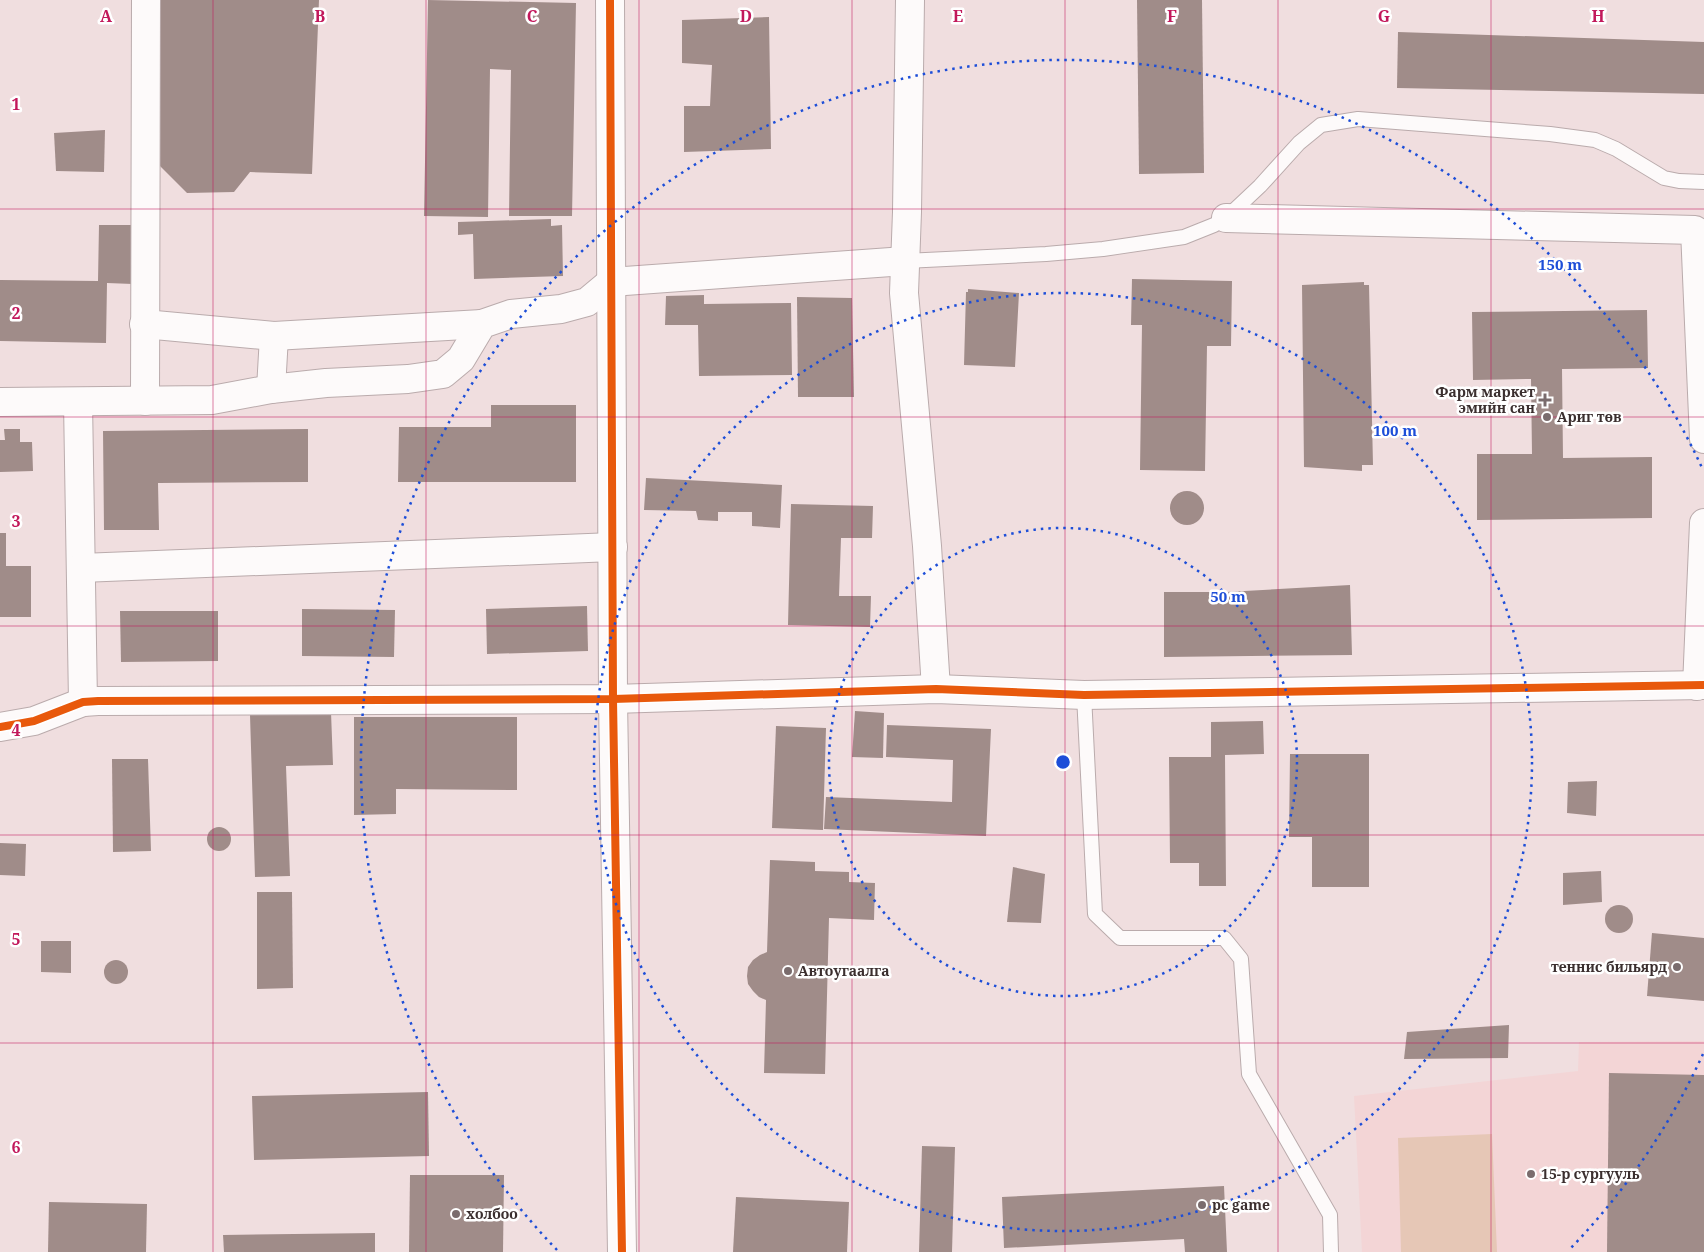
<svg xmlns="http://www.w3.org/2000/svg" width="1704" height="1252" viewBox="0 0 1704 1252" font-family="'Noto Serif',serif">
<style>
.built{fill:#f3d5d6}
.green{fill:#e6c7b6}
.building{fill:#a08c89}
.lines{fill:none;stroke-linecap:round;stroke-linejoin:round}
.service-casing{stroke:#baabac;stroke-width:16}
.minor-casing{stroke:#baabac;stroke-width:30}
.service{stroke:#fdfafa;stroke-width:14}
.minor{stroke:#fdfafa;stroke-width:28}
.cycleway-casing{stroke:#fff;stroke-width:11}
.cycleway{stroke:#e8590c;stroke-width:8}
.grid{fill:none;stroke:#c2185b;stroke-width:1;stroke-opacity:0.55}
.ring{fill:none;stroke:#1d4ed8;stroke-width:2.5;stroke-dasharray:2.5 5}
.poi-dot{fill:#7a6c6d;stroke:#fff;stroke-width:2}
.labels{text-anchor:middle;stroke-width:5;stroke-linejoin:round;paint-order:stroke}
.poi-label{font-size:14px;font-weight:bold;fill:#3b2f2f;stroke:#fff;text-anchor:start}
.grid-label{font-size:16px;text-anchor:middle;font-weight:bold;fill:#c2185b;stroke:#fff;stroke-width:5;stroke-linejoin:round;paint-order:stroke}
.centre{fill:#1d4ed8;stroke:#fff;stroke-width:2.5}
.ring-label{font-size:15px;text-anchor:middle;font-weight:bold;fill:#1d4ed8;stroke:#fff;stroke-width:5;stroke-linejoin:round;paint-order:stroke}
</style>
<rect width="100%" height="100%" fill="#f0dedf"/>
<path class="built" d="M1704,1041V1252H1362L1354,1096L1578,1071L1579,1042Z"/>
<path class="green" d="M1492,1134L1497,1252H1401L1398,1138Z"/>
<g class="building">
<path d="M160,0H319L312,174L250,172L234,192L187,193L153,159Z"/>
<path d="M428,0L576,3L572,216H509L511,70L490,69L488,217L424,216Z"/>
<path d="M1137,0H1202L1204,173L1139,174Z"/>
<path d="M769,17L771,149L684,152V106H710L712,65L682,63V20Z"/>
<path d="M1398,32L1704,42V94L1397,88Z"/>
<path d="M105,130L104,172L56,171L54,133Z"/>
<path d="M551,219V226L562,225L563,276L474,279L473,234L458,235V222Z"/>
<path d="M99,225H134L133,284L107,283L106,343L0,341V280L98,281Z"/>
<path d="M1132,279L1232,281L1231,346H1207L1205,471L1140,470L1142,325H1131Z"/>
<path d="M1364,282V285H1369L1373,465H1362V471L1304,467L1302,285Z"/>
<path d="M968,289L1019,293L1015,367L964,365L966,292H968Z"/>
<path d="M704,295V304L791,303L792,375L699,376L698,325H665L666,296Z"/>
<path d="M797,297L852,298L854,397H798Z"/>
<path d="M1647,310L1648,368L1562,369L1563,458L1652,457V518L1477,520V454H1532L1531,379L1473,380L1472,312Z"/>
<path d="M491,405H576V482H398L399,427H491Z"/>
<path d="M4,429H20V442H32L33,471L0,472V440H5Z"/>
<path d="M308,429V482L158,483L159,530H104L103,431Z"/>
<path d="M646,478L782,485L780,528L752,526V512H718V521L698,520L696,511L644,510Z"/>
<circle cx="1187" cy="508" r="17"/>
<path d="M791,504L873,506L872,538H841L839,596H871L870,627L788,625Z"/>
<path d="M0,533H6V566H31V617H0Z"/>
<path d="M1350,585L1352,655L1164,657V592H1226Z"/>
<path d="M587,606L588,651L487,654L486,609Z"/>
<path d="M302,609L395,610L394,657L302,656Z"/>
<path d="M120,611H218V661L121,662Z"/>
<path d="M855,711L884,713L883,758L852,757Z"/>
<path d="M331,712L333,765L286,766L290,876L255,877L250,715Z"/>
<path d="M354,717H517V790L396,789V814L354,815Z"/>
<path d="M1263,721L1264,754L1225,755L1226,886H1199V863H1170L1169,757H1211V722Z"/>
<path d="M887,725L991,729L986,836L824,829L826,797L952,802L953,760L886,757Z"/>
<path d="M776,726L826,728L823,830L772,828Z"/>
<path d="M1290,754H1369V887H1312V837H1289Z"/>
<path d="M112,759H148L151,851L113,852Z"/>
<path d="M1597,781L1596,816L1567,813L1568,782Z"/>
<circle cx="219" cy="839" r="12"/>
<path d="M0,843L26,844L25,876L0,875Z"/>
<path d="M770,860L815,862V871L849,872V882L875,883L874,920L829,918L825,1074L764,1073L766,1000L759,997L753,991L748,984L747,976L748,967L753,960L760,955L767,952Z"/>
<path d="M1013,867L1045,874L1041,923L1007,922Z"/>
<path d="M1601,871L1602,902L1563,905V873Z"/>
<path d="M257,892H292L293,988L257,989Z"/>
<circle cx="1619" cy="919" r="14"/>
<path d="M1652,933L1704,938V1001L1647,996Z"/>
<path d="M41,941H71V973L41,972Z"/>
<circle cx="116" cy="972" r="12"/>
<path d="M1509,1025L1508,1058L1404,1059L1407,1032Z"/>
<path d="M1609,1073L1704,1075V1252H1607Z"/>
<path d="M428,1092L429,1156L254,1160L252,1096Z"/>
<path d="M922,1146L955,1147L952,1252H919Z"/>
<path d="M410,1175H504L503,1252H409Z"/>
<path d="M1224,1186L1227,1252H1185L1184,1239L1004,1248L1002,1197Z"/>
<path d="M736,1197L849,1202L847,1252H733Z"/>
<path d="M49,1202L147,1204L146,1252H48Z"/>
<path d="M375,1233V1252H224L223,1235Z"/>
</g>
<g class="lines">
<defs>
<g id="service">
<path d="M905,261L1046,254L1103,249L1184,237L1214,225L1226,218L1260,186L1299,143L1321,125L1358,119L1550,134L1595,140L1616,149L1664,178L1679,181L1704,182"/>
<path d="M1084,695L1095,914L1120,938H1224L1241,959L1249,1074L1330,1215L1331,1252"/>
</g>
<g id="minor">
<path d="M610,0L613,699L622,1252"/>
<path d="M910,0L907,212L904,293L927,546L936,689"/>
<path d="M1226,218L1695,230L1704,439"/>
<path d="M144,324L274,336L271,389"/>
<path d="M274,336L482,324"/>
<path d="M145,401L146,0"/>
<path d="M0,402L212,400L271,389L326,383L408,379L443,374L461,359L482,324L511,314L561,309L587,302L611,282L905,261"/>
<path d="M78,402L83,702"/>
<path d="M81,568L613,547"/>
<path d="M1697,686L1704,523"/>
<path d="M0,727L34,721L83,702L98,701L613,699L936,689L1084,695L1704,685"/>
</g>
</defs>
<use href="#service" class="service-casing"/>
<use href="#minor" class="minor-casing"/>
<use href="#service" class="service"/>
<use href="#minor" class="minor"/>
<defs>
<g id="cycleway">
<path d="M610,0L613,699L622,1252"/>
<path d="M0,727L34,721L83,702L98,701L613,699L936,689L1084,695L1704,685"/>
</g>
</defs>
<use href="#cycleway" class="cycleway-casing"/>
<use href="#cycleway" class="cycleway"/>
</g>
<path class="grid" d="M213,0V1252M426,0V1252M639,0V1252M852,0V1252M1065,0V1252M1278,0V1252M1491,0V1252M0,209H1704M0,417H1704M0,626H1704M0,835H1704M0,1043H1704"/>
<g class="ring">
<circle cx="1063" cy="762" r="234"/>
<circle cx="1063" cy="762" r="469"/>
<path d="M1703 1054A703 703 0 0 1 1569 1250M557 1250A703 703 0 1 1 1703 470"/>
</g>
<g class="poi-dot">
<path d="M1542.5 392.5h5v5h5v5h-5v5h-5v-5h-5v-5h5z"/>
<circle cx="1547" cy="417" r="5"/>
<circle cx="1677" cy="967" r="5"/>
<circle cx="788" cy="971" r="5"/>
<circle cx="1531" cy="1174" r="5"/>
<circle cx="1202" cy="1205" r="5"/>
<circle cx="456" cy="1214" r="5"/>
</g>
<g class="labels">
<g class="poi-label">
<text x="1535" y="397" text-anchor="end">Фарм маркет<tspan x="1535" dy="16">эмийн сан</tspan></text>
<text x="1557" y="422">Ариг төв</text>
<text x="1667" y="972" text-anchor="end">теннис бильярд</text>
<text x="798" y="976">Автоугаалга</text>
<text x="1541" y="1179">15-р сургууль</text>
<text x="1212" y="1210">pc game</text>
<text x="466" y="1219">холбоо</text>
</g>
</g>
<g class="grid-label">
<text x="106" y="22">A</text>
<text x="320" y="22">B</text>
<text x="532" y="22">C</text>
<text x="746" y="22">D</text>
<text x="958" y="22">E</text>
<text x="1172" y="22">F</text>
<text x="1384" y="22">G</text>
<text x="1598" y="22">H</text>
<text x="16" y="110">1</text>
<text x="16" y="319">2</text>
<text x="16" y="527">3</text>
<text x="16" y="736">4</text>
<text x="16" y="945">5</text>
<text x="16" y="1153">6</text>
</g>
<circle cx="1063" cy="762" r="8" class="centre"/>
<g class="ring-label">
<text x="1560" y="270">150 m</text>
<text x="1395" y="436">100 m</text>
<text x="1228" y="602">50 m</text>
</g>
</svg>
